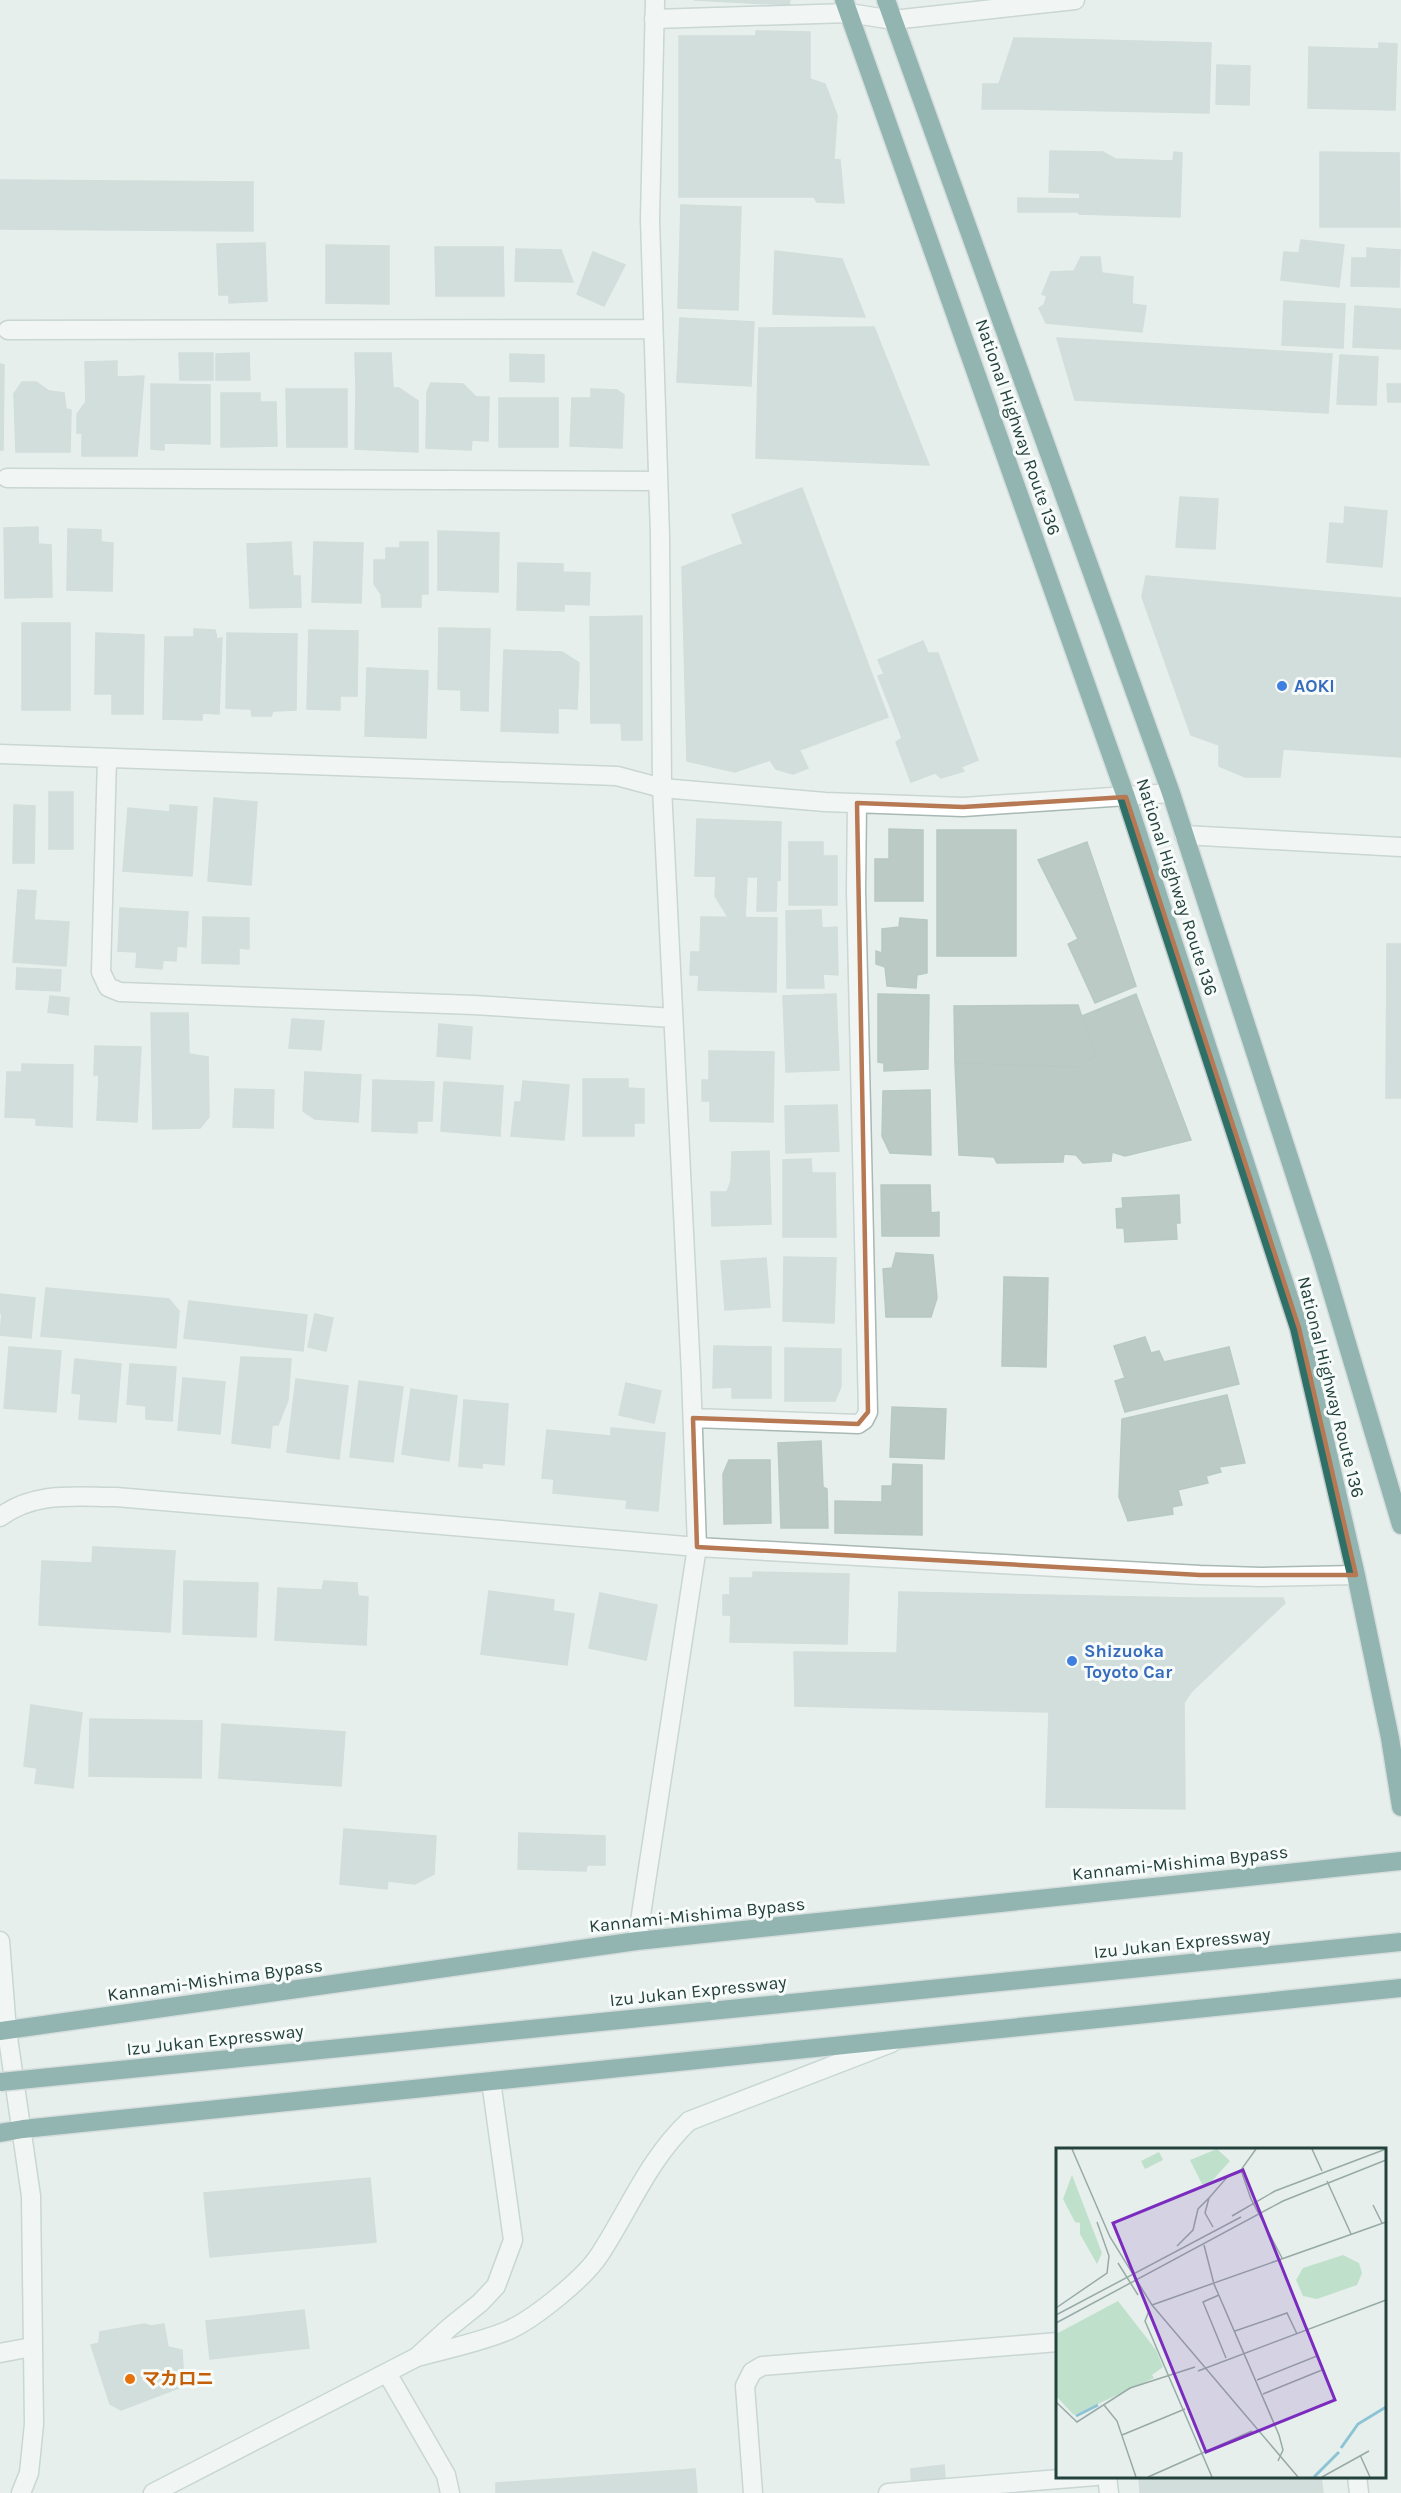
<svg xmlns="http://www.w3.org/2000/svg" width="1401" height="2493" font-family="Karla,'Noto Sans JP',sans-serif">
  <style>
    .building { fill: #bbcac5; stroke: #b8c9c4; stroke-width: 1.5 }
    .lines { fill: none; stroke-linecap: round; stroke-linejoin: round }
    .lane-casing { stroke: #a8b8b4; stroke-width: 21 }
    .street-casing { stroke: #a8b8b4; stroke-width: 21 }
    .secondary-casing { stroke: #a4bbb5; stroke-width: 21 }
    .highway-casing { stroke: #c2cac9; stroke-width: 21 }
    .lane { stroke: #fff; stroke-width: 18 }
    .street { stroke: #fff; stroke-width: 18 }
    .secondary { stroke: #fff; stroke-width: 18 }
    .highway { stroke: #2e7068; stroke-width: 18 }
    .highway-bridge-casing { stroke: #c2cac9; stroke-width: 21; stroke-linecap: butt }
    .highway-bridge { stroke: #2e7068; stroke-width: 18 }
    .marked { fill: none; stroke: #b77953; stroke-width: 4.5; stroke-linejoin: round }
    .shop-dot { fill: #3f7fe0; stroke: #f7fbf9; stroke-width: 2 }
    .food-dot { fill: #e8710a; stroke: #f7fbf9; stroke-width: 2 }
    .labels { text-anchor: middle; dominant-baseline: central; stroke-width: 6; stroke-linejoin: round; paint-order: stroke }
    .street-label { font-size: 18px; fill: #24423d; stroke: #f7fbf9 }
    .shop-label { font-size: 18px; font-weight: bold; fill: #366cbe; stroke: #f7fbf9; text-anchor: start }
    .food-label { font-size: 18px; font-weight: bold; fill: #c56008; stroke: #f7fbf9; text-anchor: start }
    .inset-river { fill: none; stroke: #8dc4d5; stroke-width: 3 }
    .inset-road { fill: none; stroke: #98aaa6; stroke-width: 1.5 }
    .view { fill: #7b2cbf; fill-opacity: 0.15; stroke: #7b2cbf; stroke-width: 3 }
    .inset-edge { fill: none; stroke: #24423d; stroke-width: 3 }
  </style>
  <rect width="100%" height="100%" fill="#e6efec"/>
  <path class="building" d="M 694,0 L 790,0 L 789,5 Z
    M 756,31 L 810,32 L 810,154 L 840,160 L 844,203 L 817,202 L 814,197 L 679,197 L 679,36 L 756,36 Z
    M 1014,38 L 1022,38 L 1020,109 L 982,109 L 983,84 L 999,84 Z
    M 1022,38 L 1211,43 L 1209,113 L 1020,109 Z
    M 1379,43 L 1397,44 L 1395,110 L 1308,108 L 1309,47 L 1379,49 Z
    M 1217,65 L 1250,66 L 1249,105 L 1216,104 Z
    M 810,79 L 825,84 L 837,115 L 834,158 L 810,154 Z
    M 1050,151 L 1103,152 L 1115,159 L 1173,161 L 1174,152 L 1182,153 L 1180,217 L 1079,214 L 1080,193 L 1049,192 Z
    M 1320,152 L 1399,153 L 1400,227 L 1320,227 Z
    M 0,180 L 253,182 L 253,231 L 0,229 Z
    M 1018,198 L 1079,199 L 1079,212 L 1018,212 Z
    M 681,205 L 741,207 L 738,310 L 678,308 Z
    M 1301,240 L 1344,245 L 1339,287 L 1281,280 L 1284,252 L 1299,253 Z
    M 265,243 L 267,301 L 229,303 L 229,295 L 219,295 L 217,244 Z
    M 326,245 L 389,246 L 389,304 L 326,303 Z
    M 435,247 L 503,247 L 504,296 L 436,296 Z
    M 1367,248 L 1400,250 L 1399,287 L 1351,286 L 1352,258 L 1367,258 Z
    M 516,249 L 561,250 L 573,282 L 515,281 Z
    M 775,251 L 842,259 L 865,317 L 773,314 Z
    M 593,252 L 625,265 L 604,306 L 577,294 Z
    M 1081,257 L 1100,257 L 1102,273 L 1133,277 L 1132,304 L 1146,306 L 1142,332 L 1046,323 L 1039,308 L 1044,305 L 1047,296 L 1042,294 L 1051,272 L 1074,271 Z
    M 1284,301 L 1345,304 L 1343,348 L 1282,345 Z
    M 1355,306 L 1401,309 L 1401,349 L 1353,347 Z
    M 680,318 L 754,322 L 751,386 L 677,382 Z
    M 874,327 L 929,465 L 756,458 L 759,328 Z
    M 1057,338 L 1332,354 L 1328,413 L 1075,400 Z
    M 179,353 L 213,353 L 213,380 L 180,380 Z
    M 249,353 L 250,380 L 216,380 L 216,354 Z
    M 355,353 L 391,353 L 393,388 L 356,388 Z
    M 510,354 L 544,355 L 544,382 L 510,381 Z
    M 1340,355 L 1378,357 L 1376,405 L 1337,404 Z
    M 117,361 L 117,377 L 144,376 L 137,456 L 82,456 L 82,433 L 77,433 L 77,414 L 86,402 L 85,362 Z
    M 0,364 L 4,365 L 3,450 L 0,450 Z
    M 22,382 L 36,382 L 49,391 L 64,393 L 66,409 L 71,410 L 70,452 L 16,452 L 14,394 Z
    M 431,383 L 463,384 L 476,397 L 489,397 L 488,441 L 472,440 L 471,450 L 426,448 L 427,392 Z
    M 151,384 L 210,385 L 210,444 L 164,443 L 164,450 L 151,449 Z
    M 1387,384 L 1401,384 L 1401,402 L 1388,402 Z
    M 356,388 L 399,388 L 418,401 L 418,452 L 355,449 Z
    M 286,389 L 347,389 L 347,447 L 287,447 Z
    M 591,389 L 617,390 L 624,395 L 622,448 L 570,446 L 572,398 L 591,398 Z
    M 221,393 L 260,393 L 260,402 L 276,402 L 277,446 L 221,447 Z
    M 499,398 L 558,398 L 558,447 L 499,447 Z
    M 802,488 L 888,717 L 808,747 L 734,547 L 743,544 L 732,515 Z
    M 1180,497 L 1218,499 L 1215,549 L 1176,547 Z
    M 1345,507 L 1387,511 L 1382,567 L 1327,562 L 1330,523 L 1344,524 Z
    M 38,527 L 38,544 L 51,545 L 52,597 L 5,598 L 4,528 Z
    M 68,529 L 101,530 L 101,542 L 113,543 L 112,591 L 67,590 Z
    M 438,531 L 499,533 L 498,592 L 438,590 Z
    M 291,542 L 293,576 L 300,576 L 301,607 L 250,608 L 247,544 Z
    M 314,542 L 363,543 L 361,603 L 312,602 Z
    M 400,542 L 428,542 L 428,594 L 421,594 L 421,607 L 382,607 L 381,594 L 374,584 L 374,560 L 386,560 L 386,548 L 400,548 Z
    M 734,547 L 808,747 L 735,772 L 687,761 L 682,567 Z
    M 518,563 L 563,564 L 563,572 L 590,573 L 589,605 L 564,604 L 564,611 L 517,610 Z
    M 1146,576 L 1401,598 L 1401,757 L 1283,749 L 1280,777 L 1245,777 L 1219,766 L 1219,745 L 1191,735 L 1142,597 Z
    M 642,616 L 642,740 L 622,740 L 621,723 L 591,723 L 590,617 Z
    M 22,623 L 70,623 L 70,710 L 22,710 Z
    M 439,628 L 490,629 L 488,711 L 461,710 L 461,690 L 438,689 Z
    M 194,629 L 215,630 L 217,639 L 222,638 L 219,714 L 202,713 L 202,720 L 163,719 L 165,637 L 194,637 Z
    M 309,630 L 358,631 L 357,696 L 340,696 L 340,710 L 307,709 Z
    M 96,633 L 144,635 L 143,714 L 112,714 L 112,694 L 95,694 Z
    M 227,633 L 297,634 L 296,710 L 273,711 L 271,716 L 252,716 L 251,709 L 226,708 Z
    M 923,641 L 928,653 L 938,653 L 978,760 L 961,767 L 964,771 L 941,778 L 935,773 L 911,782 L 896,742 L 902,738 L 878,676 L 884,674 L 878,660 Z
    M 504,650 L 562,652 L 579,663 L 577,709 L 558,708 L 558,733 L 501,731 Z
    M 367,668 L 428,671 L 426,738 L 365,736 Z
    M 799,749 L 808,768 L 793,774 L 776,769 L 770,760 Z
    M 49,792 L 73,792 L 73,849 L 49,849 Z
    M 214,798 L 257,802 L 251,885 L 208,881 Z
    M 14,805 L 35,806 L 34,863 L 13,863 Z
    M 170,805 L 197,807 L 192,876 L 123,871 L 128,808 L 170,812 Z
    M 697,819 L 781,822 L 780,880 L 777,879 L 776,911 L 757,911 L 758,877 L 695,876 Z
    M 889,829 L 923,830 L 923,901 L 875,901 L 875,859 L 889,859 Z
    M 937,830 L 1016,830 L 1016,956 L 937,956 Z
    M 789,842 L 823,842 L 823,856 L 837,856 L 837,905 L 789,905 Z
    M 1087,842 L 1136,986 L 1095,1003 L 1068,944 L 1078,939 L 1038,860 Z
    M 716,876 L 747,877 L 745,918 L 728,917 L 715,896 Z
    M 18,890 L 36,891 L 34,920 L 69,922 L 66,966 L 13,962 Z
    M 120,908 L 188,912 L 186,947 L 177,946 L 176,961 L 163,960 L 162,969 L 136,967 L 137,952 L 118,951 Z
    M 821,910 L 822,928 L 837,927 L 838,975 L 823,974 L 824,988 L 787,988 L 786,911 Z
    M 203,917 L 249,918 L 249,949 L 239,948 L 239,964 L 202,963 Z
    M 701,917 L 777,918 L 776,992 L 698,990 L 699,975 L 690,975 L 691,952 L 700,952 Z
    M 900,918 L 927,920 L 927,973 L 917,975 L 916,988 L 887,986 L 885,967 L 876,964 L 876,951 L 882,953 L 882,929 L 899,927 Z
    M 1387,944 L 1401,944 L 1401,1098 L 1386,1098 Z
    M 17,968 L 61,970 L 60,991 L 16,989 Z
    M 836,994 L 839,1070 L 786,1072 L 783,996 Z
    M 878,994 L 929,995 L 928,1069 L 884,1071 L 884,1063 L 878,1062 Z
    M 1136,994 L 1191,1140 L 1125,1156 L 1112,1152 L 1111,1161 L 1083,1163 L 1076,1155 L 1064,1154 L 1063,1162 L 997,1163 L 994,1157 L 959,1155 L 955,1063 L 1080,1067 L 1095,1056 L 1082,1016 Z
    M 50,996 L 69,998 L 68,1015 L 48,1012 Z
    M 1078,1005 L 1095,1056 L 1080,1067 L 955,1063 L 954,1006 Z
    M 151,1013 L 188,1013 L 189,1054 L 208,1057 L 209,1117 L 200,1128 L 153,1129 Z
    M 292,1019 L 324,1021 L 321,1050 L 289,1048 Z
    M 439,1024 L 472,1027 L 470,1059 L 437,1056 Z
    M 95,1046 L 141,1047 L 137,1122 L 97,1120 L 99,1075 L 94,1075 Z
    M 709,1051 L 774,1052 L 773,1122 L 710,1121 L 710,1101 L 702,1101 L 702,1080 L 709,1080 Z
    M 22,1064 L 73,1065 L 72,1127 L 36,1125 L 36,1118 L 5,1117 L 7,1072 L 22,1072 Z
    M 305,1072 L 361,1075 L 358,1122 L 315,1119 L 303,1111 Z
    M 583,1079 L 628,1079 L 628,1088 L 644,1089 L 644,1123 L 634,1123 L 634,1136 L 583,1136 Z
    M 373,1080 L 434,1082 L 432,1121 L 417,1121 L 417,1133 L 372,1131 Z
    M 523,1081 L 569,1085 L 564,1140 L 511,1136 L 515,1102 L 521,1102 Z
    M 444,1082 L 503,1086 L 500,1136 L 441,1131 Z
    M 235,1089 L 274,1090 L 273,1128 L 233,1127 Z
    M 930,1090 L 931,1155 L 890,1153 L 882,1136 L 883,1091 Z
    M 837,1105 L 839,1151 L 786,1153 L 785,1106 Z
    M 769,1151 L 770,1180 L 731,1181 L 732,1152 Z
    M 811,1159 L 812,1173 L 835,1173 L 836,1237 L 783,1237 L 783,1160 Z
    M 770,1180 L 771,1224 L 712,1226 L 711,1192 L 727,1192 L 731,1181 Z
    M 881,1185 L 930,1185 L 931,1213 L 939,1212 L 939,1236 L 882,1236 Z
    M 1179,1195 L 1180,1223 L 1176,1223 L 1177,1239 L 1125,1242 L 1124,1228 L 1117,1228 L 1116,1209 L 1123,1208 L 1122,1198 Z
    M 896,1253 L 933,1255 L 937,1298 L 931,1317 L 886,1317 L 883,1269 L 892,1268 Z
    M 784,1257 L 836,1258 L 834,1323 L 783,1321 Z
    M 766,1258 L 770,1307 L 725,1310 L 721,1261 Z
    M 1004,1277 L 1048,1278 L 1046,1367 L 1002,1366 Z
    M 46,1288 L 169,1299 L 179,1311 L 176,1348 L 41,1336 Z
    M 0,1294 L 35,1298 L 31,1338 L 0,1335 L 2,1313 L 0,1313 Z
    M 189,1301 L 307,1315 L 303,1351 L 184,1338 Z
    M 315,1314 L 333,1318 L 326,1351 L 308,1347 Z
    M 1145,1337 L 1151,1353 L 1159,1351 L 1164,1362 L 1229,1347 L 1239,1384 L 1125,1412 L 1115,1381 L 1125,1378 L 1114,1346 Z
    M 714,1346 L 771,1347 L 771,1398 L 732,1398 L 732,1387 L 713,1388 Z
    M 9,1347 L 61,1351 L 56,1412 L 4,1408 Z
    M 785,1348 L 841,1349 L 841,1386 L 835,1401 L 785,1401 Z
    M 241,1357 L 291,1359 L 288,1400 L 278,1425 L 272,1425 L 270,1448 L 232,1443 Z
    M 75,1359 L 121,1364 L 116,1422 L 79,1419 L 81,1394 L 72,1393 Z
    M 130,1364 L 176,1367 L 172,1421 L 146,1419 L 146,1406 L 127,1404 Z
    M 183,1378 L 225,1382 L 220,1434 L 178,1430 Z
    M 296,1379 L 348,1386 L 339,1459 L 287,1452 Z
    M 359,1381 L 403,1387 L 393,1462 L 350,1457 Z
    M 626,1383 L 661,1391 L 654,1423 L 619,1415 Z
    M 411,1389 L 457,1396 L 449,1461 L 402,1454 Z
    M 1227,1395 L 1245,1463 L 1219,1467 L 1221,1472 L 1206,1476 L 1208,1483 L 1178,1490 L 1182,1505 L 1172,1507 L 1173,1514 L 1128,1521 L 1119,1497 L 1122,1419 Z
    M 464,1400 L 508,1404 L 504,1465 L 482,1463 L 482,1468 L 459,1466 Z
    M 892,1407 L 946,1409 L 944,1459 L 890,1457 Z
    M 611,1428 L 665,1433 L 658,1511 L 626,1508 L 627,1500 L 553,1493 L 554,1479 L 542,1478 L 547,1430 L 611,1436 Z
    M 821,1441 L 823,1487 L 827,1489 L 828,1528 L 781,1528 L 778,1443 Z
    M 729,1460 L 770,1460 L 771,1523 L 724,1524 L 723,1474 Z
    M 893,1464 L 922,1465 L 922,1535 L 835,1533 L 835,1501 L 882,1502 L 882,1486 L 892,1486 Z
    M 93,1547 L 175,1551 L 170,1632 L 39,1625 L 42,1561 L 92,1563 Z
    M 753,1572 L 849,1574 L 847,1644 L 730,1642 L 731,1615 L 723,1615 L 723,1595 L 730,1595 L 730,1578 L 753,1578 Z
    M 184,1581 L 258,1583 L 256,1637 L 183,1634 Z
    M 324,1581 L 357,1583 L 358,1596 L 368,1597 L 366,1645 L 275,1640 L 278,1588 L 322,1590 Z
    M 489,1591 L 554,1600 L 553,1611 L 574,1614 L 567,1665 L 481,1654 Z
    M 899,1592 L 1190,1598 L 1191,1692 L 1176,1715 L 795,1706 L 794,1652 L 897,1653 Z
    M 600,1593 L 657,1605 L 646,1660 L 589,1648 Z
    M 1190,1598 L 1283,1598 L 1285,1603 L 1191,1692 Z
    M 1184,1701 L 1185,1809 L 1046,1807 L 1049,1712 L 1176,1715 Z
    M 31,1705 L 82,1713 L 73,1788 L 35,1783 L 37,1768 L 24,1766 Z
    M 90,1719 L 202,1721 L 201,1778 L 89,1776 Z
    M 222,1724 L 345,1732 L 341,1786 L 219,1778 Z
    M 344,1829 L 436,1836 L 434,1874 L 415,1884 L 388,1881 L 387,1889 L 340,1884 Z
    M 519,1833 L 605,1836 L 605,1865 L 587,1865 L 586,1871 L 518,1869 Z
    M 370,2178 L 376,2242 L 210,2257 L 204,2193 Z
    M 304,2310 L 309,2348 L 210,2359 L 206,2321 Z
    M 144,2324 L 151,2326 L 164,2324 L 168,2347 L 182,2350 L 184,2386 L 121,2410 L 110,2404 L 91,2345 L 99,2343 L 100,2332 Z
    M 944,2465 L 946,2493 L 912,2493 L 911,2469 Z
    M 695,2469 L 697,2493 L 496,2493 L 496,2483 Z
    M 1139,2476 L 1321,2476 L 1323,2493 L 1140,2493 Z"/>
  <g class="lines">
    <defs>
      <path id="lane" d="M 654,19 L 849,13 L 893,20
        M 0,2353 L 32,2347
        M 387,2373 L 446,2475 L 450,2493
        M 1107,2476 L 1109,2493
        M 1357,2476 L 1359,2493
        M 753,2493 L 745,2386 L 752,2372 L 762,2366 L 1058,2342
        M 888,2493 L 1096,2476"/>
      <path id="street" d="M 893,20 L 1075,0
        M 8,330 L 653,329
        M 7,478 L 657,481
        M 0,754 L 617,776 L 662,788 L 825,802 L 963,807 L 1171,793
        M 107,758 L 101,972 L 108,987 L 120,992 L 474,1005 L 673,1018
        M 1184,835 L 1401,847
        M 693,1418 L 858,1424 L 864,1420 L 868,1412 L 856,890 L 857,803
        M 0,1517 C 35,1491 75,1497 116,1497 L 697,1547 L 1200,1575 L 1261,1577 L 1356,1575
        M 637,1941 L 697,1547 L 691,1374 L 662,788 L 660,536 L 650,219 L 655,0"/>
      <path id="secondary" d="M 0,1941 L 7,2031 L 31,2196 L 34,2424 L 29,2473 L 21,2493
        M 491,2081 L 513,2240 L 496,2286 L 480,2303 L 450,2327 L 417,2357 C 446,2349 482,2342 509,2330 C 535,2318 585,2278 600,2254 C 630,2208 648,2160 689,2121 L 891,2043
        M 153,2493 L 417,2357"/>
      <path id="highway" d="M 844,0 L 1126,797 L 1299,1328 L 1356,1575 L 1390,1738 L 1401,1807
        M 886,0 L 1171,793 L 1322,1259 L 1401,1525
        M 0,2031 L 637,1941 L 1401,1861
        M 0,2133 L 23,2129 L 1401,1988"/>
    </defs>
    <use href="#lane" class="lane-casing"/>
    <use href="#street" class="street-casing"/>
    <use href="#secondary" class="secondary-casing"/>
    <use href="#highway" class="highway-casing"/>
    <use href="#lane" class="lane"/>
    <use href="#street" class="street"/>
    <use href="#secondary" class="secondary"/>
    <use href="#highway" class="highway"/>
    <defs>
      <path id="highway-bridge" d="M 0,2082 L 1401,1942"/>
    </defs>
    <use href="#highway-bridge" class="highway-bridge-casing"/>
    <use href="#highway-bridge" class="highway-bridge"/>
  </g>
  <path d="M0 0H1401V2493H0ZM 1126,797 L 1299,1328 L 1356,1575 L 1200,1575 L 697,1547 L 693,1418 L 858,1424 L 868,1412 L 857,803 L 963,807 Z" fill="#e6efec" fill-opacity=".55" fill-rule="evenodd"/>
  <path class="marked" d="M 1126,797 L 1299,1328 L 1356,1575 L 1200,1575 L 697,1547 L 693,1418 L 858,1424 L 868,1412 L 857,803 L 963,807 Z"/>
  <g class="shop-dot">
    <circle cx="1282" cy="686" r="6"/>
    <circle cx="1072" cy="1661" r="6"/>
  </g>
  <circle class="food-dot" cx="130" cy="2379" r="6"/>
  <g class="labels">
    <g class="street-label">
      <text transform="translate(1018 427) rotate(71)">National Highway Route 136</text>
      <text transform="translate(1177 887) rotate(72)">National Highway Route 136</text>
      <text transform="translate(1331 1387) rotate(76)">National Highway Route 136</text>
      <text transform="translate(1180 1863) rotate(-6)">Kannami-Mishima Bypass</text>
      <text transform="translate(697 1915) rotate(-6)">Kannami-Mishima Bypass</text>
      <text transform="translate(1182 1943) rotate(-6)">Izu Jukan Expressway</text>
      <text transform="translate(215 1980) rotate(-8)">Kannami-Mishima Bypass</text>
      <text transform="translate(698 1991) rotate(-6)">Izu Jukan Expressway</text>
      <text transform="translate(215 2040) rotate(-6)">Izu Jukan Expressway</text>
    </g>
    <g class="shop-label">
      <text x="1294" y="686">AOKI</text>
      <text x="1084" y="1651">Shizuoka<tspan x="1084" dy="21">Toyoto Car</tspan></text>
    </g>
    <g class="food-label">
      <text x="142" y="2379">マカロニ</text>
    </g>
  </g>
  <g transform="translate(1056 2148)">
    <rect width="330" height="330" fill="#e6efec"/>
    <path d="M 161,1 L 174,13 L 153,36 L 146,36 L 134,12 ZM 103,4 L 107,12 L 89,21 L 85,13 ZM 16,27 L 46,105 L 41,116 L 24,86 L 24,75 L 19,74 L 7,51 ZM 287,107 L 303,115 L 306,125 L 301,137 L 261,151 L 247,148 L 240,132 L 247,120 ZM 62,153 L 100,202 L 107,219 L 96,227 L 98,230 L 18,267 L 0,248 L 0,186 Z" fill="#bfe0cb"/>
    <path class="inset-river" d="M 20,268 L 42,257M 285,300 L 302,276 L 330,259M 258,329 L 283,304"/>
    <path class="inset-road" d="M 16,1 L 54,89 L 96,157 L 242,329M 256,1 L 266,23M 185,22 L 195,51 L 226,110M 271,33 L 295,86M 153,50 L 173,27 L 185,22 L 200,1M 317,57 L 326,75M 176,68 L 219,43 L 330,1M 148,97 L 158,136 L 223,287 L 227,302 L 222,313M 121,98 L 137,82 L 142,61 L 153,50 L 149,65 L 157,79M 62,115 L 82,147M 163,147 L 147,154 L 170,210M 96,157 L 330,74M 0,160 L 51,125 L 53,108 L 41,74M 93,163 L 89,173 L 156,329M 0,167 L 185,69M 0,175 L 227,53 L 330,12M 179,183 L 231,165 L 241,186M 142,223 L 330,152M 201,232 L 261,208M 207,246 L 266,222M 0,254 L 21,274 L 74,240 L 139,219M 48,257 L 61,273 L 80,329M 66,287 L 129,261M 304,307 L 314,329M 92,329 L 196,283M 266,329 L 313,303"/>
    <path class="view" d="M 187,22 L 279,252 L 150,304 L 57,75 Z"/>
    <rect width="330" height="330" class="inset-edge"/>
  </g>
</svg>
